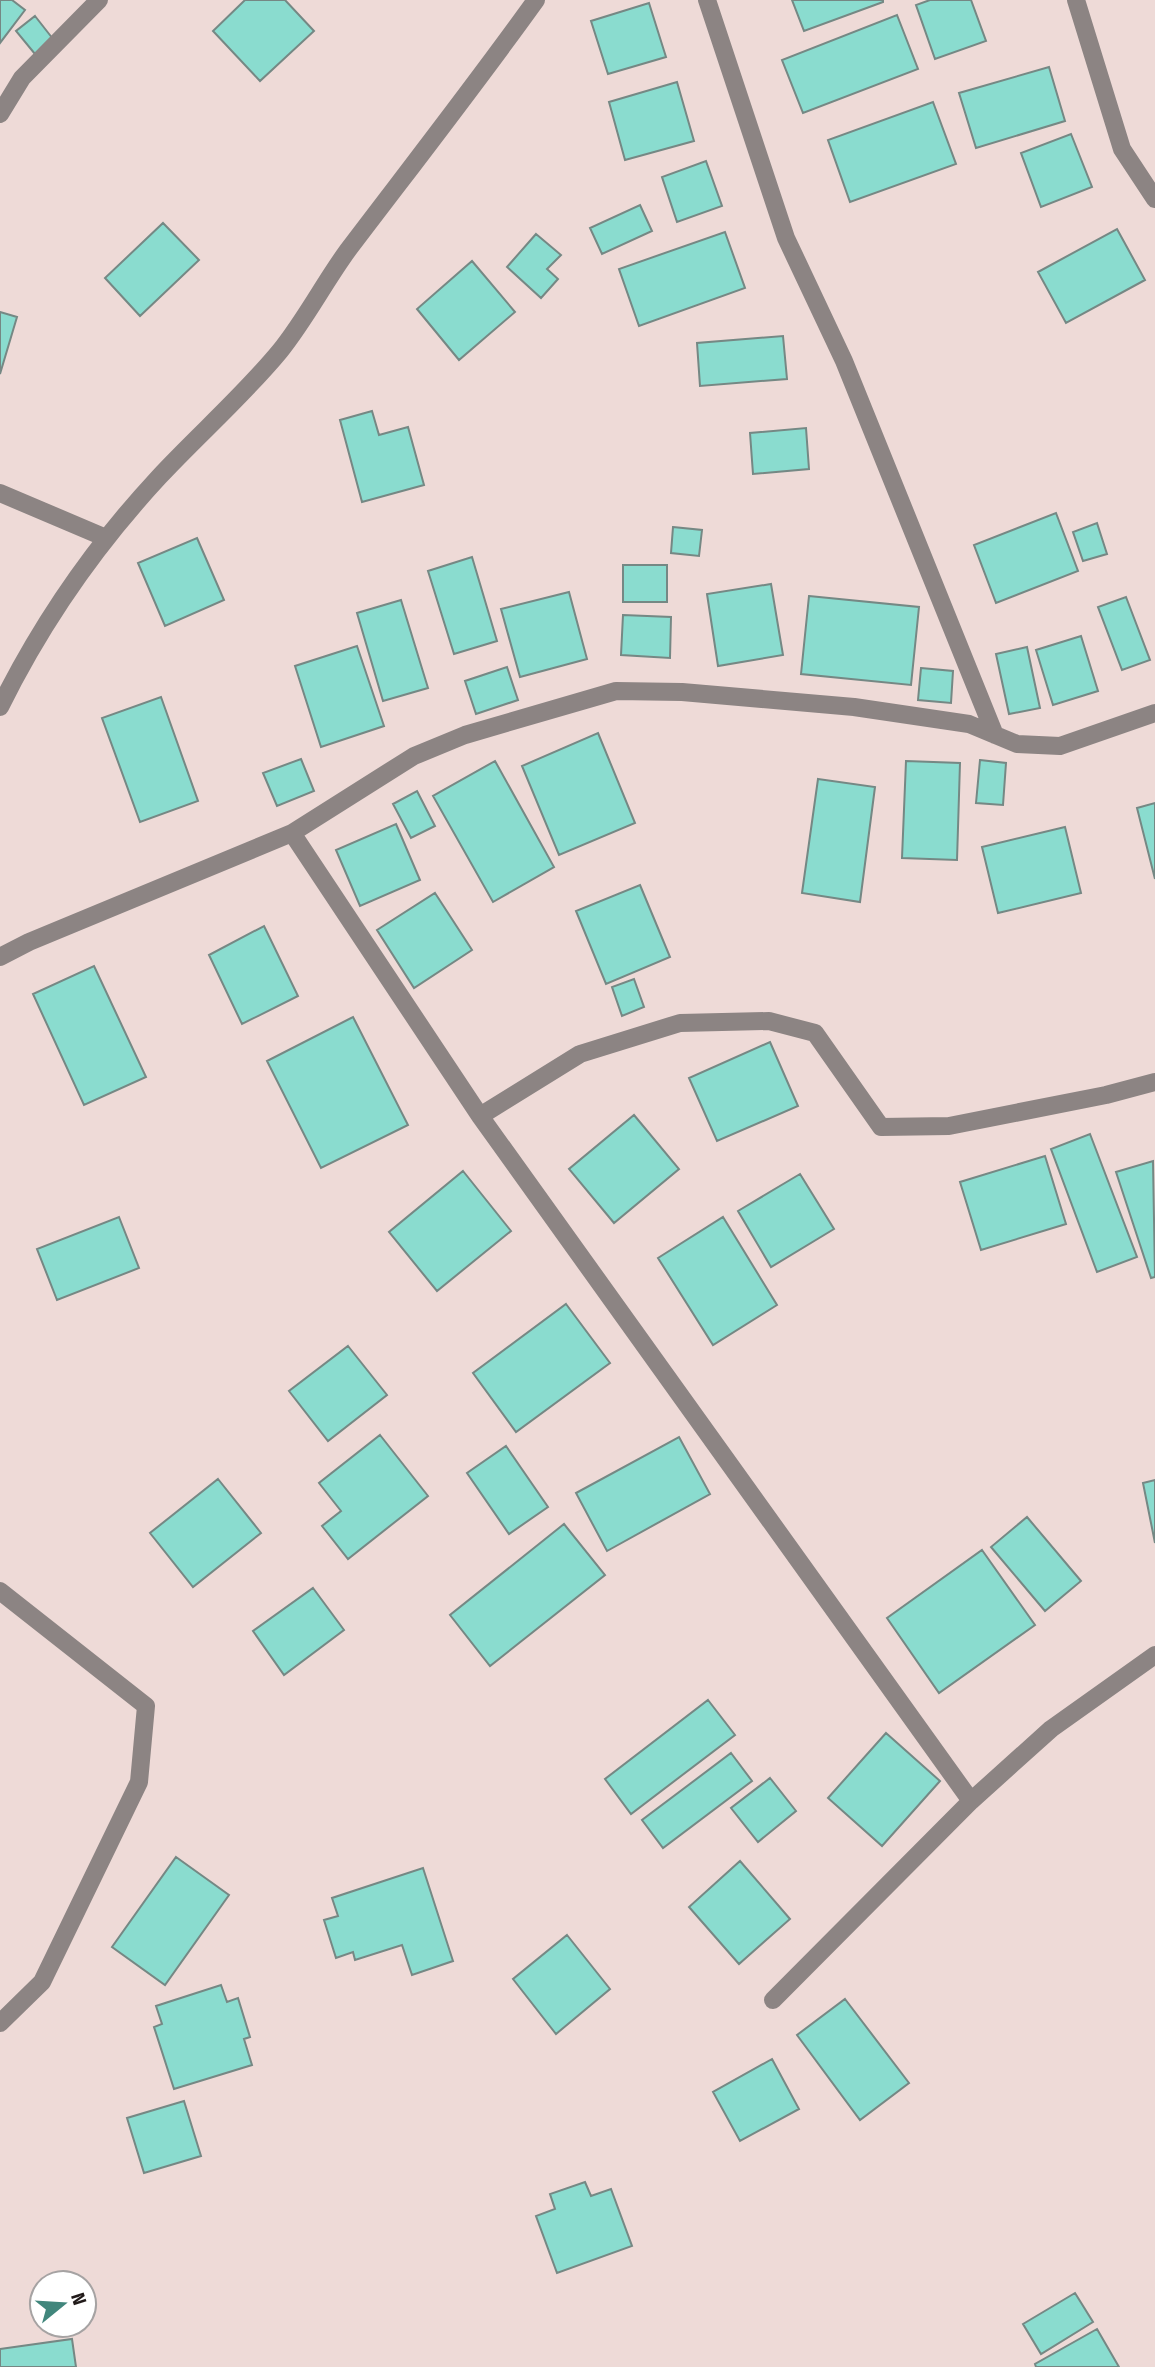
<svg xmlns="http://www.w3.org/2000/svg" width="1155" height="2367" font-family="'Fira Sans Condensed',sans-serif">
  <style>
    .building { fill: #8adccf; stroke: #758884; stroke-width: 2 }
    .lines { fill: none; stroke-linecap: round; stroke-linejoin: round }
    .minor { stroke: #8c8483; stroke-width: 18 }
  </style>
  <rect width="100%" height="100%" fill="#eedad7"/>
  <path class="building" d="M 0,0 L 12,0 L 25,10 L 0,43 Z
    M 245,0 L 285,0 L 314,31 L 260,81 L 213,31 Z
    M 792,0 L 883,0 L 883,2 L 804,31 Z
    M 930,0 L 971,0 L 986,41 L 935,59 L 916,5 Z
    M 649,3 L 666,57 L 608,74 L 591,21 Z
    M 897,15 L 918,69 L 803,113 L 782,60 Z
    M 35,16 L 53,39 L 35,54 L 16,31 Z
    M 1049,67 L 1065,121 L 976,148 L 959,93 Z
    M 677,82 L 694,141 L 625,160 L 609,102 Z
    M 933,102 L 956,164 L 850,202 L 828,140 Z
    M 1071,134 L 1092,187 L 1041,207 L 1021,153 Z
    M 706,161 L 722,206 L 677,222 L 662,177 Z
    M 640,205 L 652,231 L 602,254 L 590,228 Z
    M 163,223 L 199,260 L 140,316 L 105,278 Z
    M 1117,229 L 1145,280 L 1066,323 L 1038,272 Z
    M 725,232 L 745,288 L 639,326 L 619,269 Z
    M 536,234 L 561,255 L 547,269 L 558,279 L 541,298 L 507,267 Z
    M 472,261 L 515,312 L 459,360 L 417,309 Z
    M 0,312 L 17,317 L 0,374 Z
    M 783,336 L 787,379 L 700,386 L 697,343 Z
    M 372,411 L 379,435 L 408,427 L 424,485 L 362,502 L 340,420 Z
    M 806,428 L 809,469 L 753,474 L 750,433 Z
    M 1056,513 L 1078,571 L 996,603 L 974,545 Z
    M 1097,523 L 1107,554 L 1083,561 L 1073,532 Z
    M 673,527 L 702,530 L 699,556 L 671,553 Z
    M 197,538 L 224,600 L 165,626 L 138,563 Z
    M 472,557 L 497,641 L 454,654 L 428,571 Z
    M 623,565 L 667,565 L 667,602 L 623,602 Z
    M 771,584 L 783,655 L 718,666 L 707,594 Z
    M 569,592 L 587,659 L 520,677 L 501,609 Z
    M 809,596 L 919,607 L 911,685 L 801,674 Z
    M 1126,597 L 1150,660 L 1122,670 L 1098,607 Z
    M 401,600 L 428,688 L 383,701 L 357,613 Z
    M 623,615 L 671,617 L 670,658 L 621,655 Z
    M 1081,636 L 1098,691 L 1053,705 L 1036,650 Z
    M 357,646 L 384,726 L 321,747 L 295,666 Z
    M 1027,647 L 1040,708 L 1009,714 L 996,654 Z
    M 507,667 L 518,700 L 476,714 L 465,681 Z
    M 921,668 L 953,671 L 951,703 L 918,700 Z
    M 161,697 L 198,801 L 140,822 L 102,718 Z
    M 598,733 L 635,823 L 559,855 L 522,766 Z
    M 301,759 L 314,791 L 277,806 L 263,773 Z
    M 980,760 L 1006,763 L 1003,805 L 976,803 Z
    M 495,761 L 554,867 L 493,902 L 433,796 Z
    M 906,761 L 960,763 L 957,860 L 902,858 Z
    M 818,779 L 875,787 L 860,902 L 802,893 Z
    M 417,791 L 435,826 L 411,838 L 393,804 Z
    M 1155,803 L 1155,879 L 1137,808 Z
    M 396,824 L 420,880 L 360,906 L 336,850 Z
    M 1065,827 L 1081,893 L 998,913 L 982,847 Z
    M 640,885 L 670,957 L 606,984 L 576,911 Z
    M 435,893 L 472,950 L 414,988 L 377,930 Z
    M 264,926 L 298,996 L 242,1024 L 209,955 Z
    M 94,966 L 146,1077 L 84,1105 L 33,994 Z
    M 634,979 L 644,1007 L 622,1016 L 612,987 Z
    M 353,1017 L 408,1125 L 321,1168 L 267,1061 Z
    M 770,1042 L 798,1106 L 717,1141 L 689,1078 Z
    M 634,1115 L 679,1169 L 614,1223 L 569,1169 Z
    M 1090,1134 L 1137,1257 L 1097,1272 L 1051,1149 Z
    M 1045,1156 L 1066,1224 L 981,1250 L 960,1182 Z
    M 1153,1161 L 1155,1277 L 1151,1278 L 1116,1172 Z
    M 463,1171 L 511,1231 L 437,1291 L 389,1232 Z
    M 800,1174 L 834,1229 L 771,1267 L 738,1211 Z
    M 119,1217 L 139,1268 L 57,1300 L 37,1249 Z
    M 723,1217 L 777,1305 L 713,1345 L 658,1258 Z
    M 566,1304 L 610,1363 L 516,1432 L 473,1373 Z
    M 348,1346 L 387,1395 L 328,1441 L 289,1391 Z
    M 380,1435 L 428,1496 L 348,1559 L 322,1526 L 341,1511 L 319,1483 Z
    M 679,1437 L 710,1494 L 607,1551 L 576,1493 Z
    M 506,1446 L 548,1507 L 509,1534 L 467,1473 Z
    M 218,1479 L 261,1533 L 193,1587 L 150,1533 Z
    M 1155,1480 L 1155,1543 L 1143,1483 Z
    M 1027,1517 L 1081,1581 L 1045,1611 L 991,1547 Z
    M 564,1524 L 605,1575 L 490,1666 L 450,1615 Z
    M 982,1550 L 1035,1625 L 939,1693 L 887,1618 Z
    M 313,1588 L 344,1630 L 284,1675 L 253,1631 Z
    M 708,1700 L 735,1735 L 631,1814 L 605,1779 Z
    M 886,1733 L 940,1781 L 882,1846 L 828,1798 Z
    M 731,1753 L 752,1781 L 663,1848 L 642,1820 Z
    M 770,1778 L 796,1811 L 758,1842 L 731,1808 Z
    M 176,1857 L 229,1895 L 165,1985 L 112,1947 Z
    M 740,1861 L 790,1919 L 739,1964 L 689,1907 Z
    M 423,1868 L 453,1961 L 412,1975 L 402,1945 L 355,1960 L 353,1952 L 336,1958 L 324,1920 L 338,1916 L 332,1898 Z
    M 567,1935 L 610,1989 L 556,2034 L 513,1979 Z
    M 221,1985 L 227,2002 L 238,1998 L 250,2037 L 244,2039 L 252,2065 L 174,2089 L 154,2027 L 162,2024 L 156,2006 Z
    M 845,1999 L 909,2083 L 860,2120 L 797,2035 Z
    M 772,2059 L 799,2109 L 740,2141 L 713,2092 Z
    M 184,2101 L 201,2156 L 144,2173 L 127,2118 Z
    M 585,2182 L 591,2196 L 611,2189 L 632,2246 L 557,2273 L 536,2216 L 555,2209 L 550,2194 Z
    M 1075,2293 L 1093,2322 L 1041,2354 L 1023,2324 Z
    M 1097,2329 L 1119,2367 L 1036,2367 L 1035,2364 Z
    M 72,2339 L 76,2367 L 0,2367 L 0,2349 Z"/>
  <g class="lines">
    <path class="minor" d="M 707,0 L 786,238 L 844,361 L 995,735
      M 1076,0 L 1122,149 L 1155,199
      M 0,114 L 22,78 L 99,0
      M 0,493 L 106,538
      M 0,707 C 42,622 94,547 159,477 C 198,435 243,396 280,351 C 305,320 324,283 348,250 C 411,167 475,85 536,0
      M 292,833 L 480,1116 L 971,1801
      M 0,957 L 29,942 L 292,833 L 414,756 L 465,735 L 616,691 L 682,692 L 854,707 L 969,724 L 1017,744 L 1060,746 L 1155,713
      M 480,1116 L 580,1054 L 680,1023 L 769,1021 L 815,1033 L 881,1127 L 949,1126 L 1106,1095 L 1155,1082
      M 0,1591 L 146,1706 L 139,1782 L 42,1982 L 0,2023
      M 773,2000 L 971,1801 L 1051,1729 L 1155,1655"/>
  </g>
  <g transform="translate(63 2304) rotate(72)"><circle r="33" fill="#ffffff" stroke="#a6a3a3" stroke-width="2"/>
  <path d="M0-5L12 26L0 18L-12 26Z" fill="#41867c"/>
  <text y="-10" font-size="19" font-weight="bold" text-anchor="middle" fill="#211a19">N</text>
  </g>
</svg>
